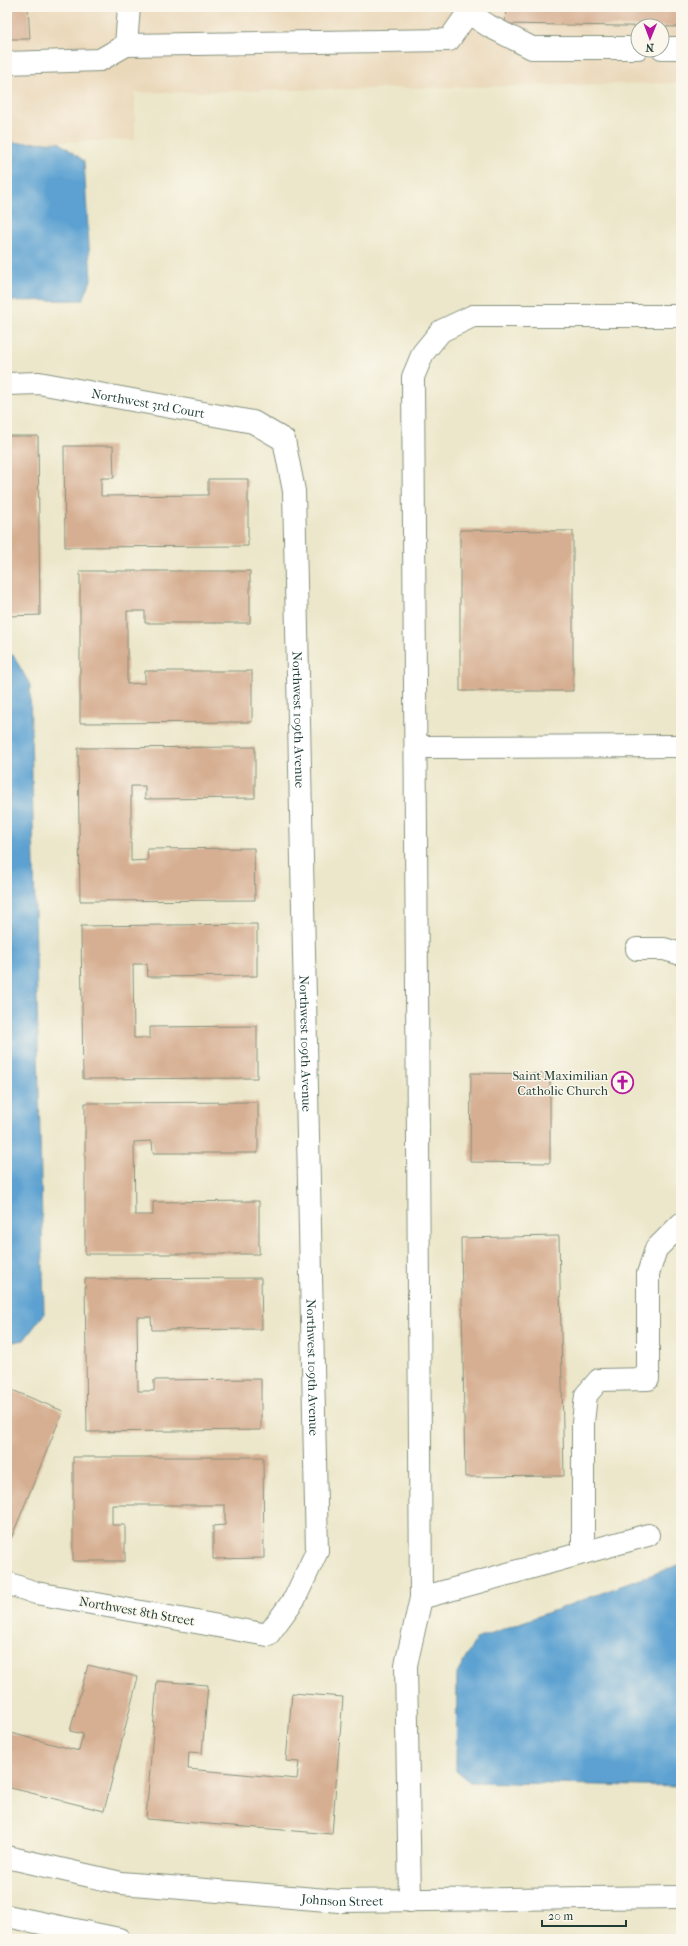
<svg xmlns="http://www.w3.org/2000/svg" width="688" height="1946" font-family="'IM FELL French Canon',serif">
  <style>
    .built { fill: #ead8ba; fill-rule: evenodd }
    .water { fill: #5ca1d1; stroke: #3e6f82 }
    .building { fill: #d6ae91 }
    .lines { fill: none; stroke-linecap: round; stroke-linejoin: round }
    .minor-casing { stroke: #86927f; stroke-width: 24 }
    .minor { stroke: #fff; stroke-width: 22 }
    .labels { text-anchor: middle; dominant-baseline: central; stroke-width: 3; stroke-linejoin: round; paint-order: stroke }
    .street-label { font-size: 13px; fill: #1f3d34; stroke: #fbf7ec }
    .poi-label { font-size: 13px; fill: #1f3d34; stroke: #fbf7ec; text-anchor: end }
  </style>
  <rect width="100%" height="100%" fill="#fbf7ec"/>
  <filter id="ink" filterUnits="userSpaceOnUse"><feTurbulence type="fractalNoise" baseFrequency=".025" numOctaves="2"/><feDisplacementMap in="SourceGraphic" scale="8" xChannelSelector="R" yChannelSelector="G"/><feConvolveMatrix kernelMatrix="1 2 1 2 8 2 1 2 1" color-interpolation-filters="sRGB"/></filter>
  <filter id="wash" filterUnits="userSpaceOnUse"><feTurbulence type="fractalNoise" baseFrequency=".012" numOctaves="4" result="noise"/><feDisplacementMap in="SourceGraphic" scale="16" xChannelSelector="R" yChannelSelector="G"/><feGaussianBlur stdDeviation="0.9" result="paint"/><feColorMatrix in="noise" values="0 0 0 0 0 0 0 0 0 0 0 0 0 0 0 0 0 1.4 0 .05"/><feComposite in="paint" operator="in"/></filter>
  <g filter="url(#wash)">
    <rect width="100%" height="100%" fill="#ece7ca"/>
    <path class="built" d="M 7,7 L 681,7 L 681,83 L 135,93 L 135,140 L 7,143 ZM 638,26 L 662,26 L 662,50 L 638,50 Z"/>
    <path class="water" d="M 59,142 L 84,161 L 91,280 L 83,300 L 7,301 L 7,143 Z
      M 7,655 L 13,655 L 30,685 L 44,1314 L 24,1340 L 7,1343 Z
      M 681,1564 L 681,1787 L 470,1782 L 456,1771 L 457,1674 L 476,1639 Z"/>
    <g id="blocks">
      <path class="building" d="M 7,7 L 28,7 L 30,39 L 7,39 Z
        M 506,7 L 681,7 L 681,27 L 505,24 Z
        M 7,436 L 38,436 L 40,615 L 7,616 Z
        M 64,446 L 113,446 L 114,478 L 101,478 L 101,496 L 208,495 L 208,479 L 248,479 L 248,546 L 65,547 Z
        M 460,530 L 573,531 L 573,691 L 460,691 Z
        M 80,571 L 250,571 L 250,623 L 145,623 L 145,611 L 127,611 L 127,684 L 145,683 L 145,671 L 252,671 L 252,722 L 80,723 Z
        M 255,747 L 255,798 L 145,799 L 145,786 L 131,786 L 131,861 L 148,860 L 147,849 L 254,848 L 255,900 L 80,901 L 78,748 Z
        M 257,924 L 257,976 L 148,977 L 147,964 L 133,964 L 134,1038 L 150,1038 L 150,1027 L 257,1026 L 257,1078 L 83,1079 L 81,926 Z
        M 471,1073 L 550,1074 L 550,1163 L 470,1162 Z
        M 258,1102 L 258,1153 L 153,1153 L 152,1141 L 134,1142 L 135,1215 L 153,1215 L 153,1202 L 259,1201 L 259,1254 L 85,1254 L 85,1103 Z
        M 559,1236 L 564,1476 L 465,1477 L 461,1238 Z
        M 261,1278 L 262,1329 L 152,1330 L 151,1317 L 137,1317 L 138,1391 L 154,1391 L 154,1380 L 261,1379 L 261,1430 L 87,1432 L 85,1279 Z
        M 7,1388 L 63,1411 L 10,1541 L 7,1540 Z
        M 73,1457 L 263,1457 L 264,1558 L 213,1559 L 213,1526 L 225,1525 L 225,1505 L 112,1505 L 112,1525 L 125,1525 L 125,1561 L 73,1561 Z
        M 88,1665 L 138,1677 L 104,1811 L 7,1787 L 7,1732 L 79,1751 L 83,1734 L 70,1731 Z
        M 157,1681 L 208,1685 L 202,1753 L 189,1752 L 188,1769 L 297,1779 L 299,1762 L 286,1761 L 292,1693 L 343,1697 L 332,1834 L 146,1819 Z"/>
    </g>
  </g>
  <g filter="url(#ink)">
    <use href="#blocks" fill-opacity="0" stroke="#86927f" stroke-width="1"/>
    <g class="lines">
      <defs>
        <g id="minor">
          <path d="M 129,7 L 126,45 L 449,40 L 472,7"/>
          <path d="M 469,13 L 489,26 L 532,48 L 638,48"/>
          <path d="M 662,48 L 681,48"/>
          <path d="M 7,63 L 100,60 L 126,45"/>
          <path id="s1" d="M 7,384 L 39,383 L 253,422 L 284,440 L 294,491 L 317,1551 L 295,1598 L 268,1635 L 36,1593 L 7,1583"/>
          <path d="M 416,747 L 681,746"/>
          <path d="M 637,949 L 664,949 L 681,954"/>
          <path d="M 583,1553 L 583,1423 L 586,1395 L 599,1380 L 648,1379 L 648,1274 L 656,1249 L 681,1224"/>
          <path d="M 421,1598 L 648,1535"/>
          <path id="s2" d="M 7,1857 L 121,1883 L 339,1901 L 681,1897"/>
          <path d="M 410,1901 L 406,1665 L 421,1598 L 413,377 L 423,353 L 441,331 L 473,316 L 681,316"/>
          <path d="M 7,1916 L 119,1939"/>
        </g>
      </defs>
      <use href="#minor" class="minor-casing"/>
      <use href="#minor" class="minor"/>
    </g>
  </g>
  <defs>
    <symbol id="church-ring" viewBox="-11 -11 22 22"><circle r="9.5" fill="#fbf7ec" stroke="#b5179e" stroke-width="1.5"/><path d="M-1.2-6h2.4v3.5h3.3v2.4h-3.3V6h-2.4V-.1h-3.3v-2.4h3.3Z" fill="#b5179e"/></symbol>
  </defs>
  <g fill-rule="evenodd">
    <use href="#church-ring" x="610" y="1070" width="25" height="25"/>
  </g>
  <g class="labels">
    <g class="street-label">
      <text stroke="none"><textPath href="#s1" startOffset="143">Northwest 3rd Court</textPath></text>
      <text stroke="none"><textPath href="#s1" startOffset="566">Northwest 109th Avenue</textPath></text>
      <text stroke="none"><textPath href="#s1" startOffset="890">Northwest 109th Avenue</textPath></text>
      <text stroke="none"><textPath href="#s1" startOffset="1214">Northwest 109th Avenue</textPath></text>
      <text transform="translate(137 1611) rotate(10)">Northwest 8th Street</text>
      <text stroke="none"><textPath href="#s2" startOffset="339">Johnson Street</textPath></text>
    </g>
    <g class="poi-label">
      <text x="608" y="1075">Saint Maximilian<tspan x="608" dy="15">Catholic Church</tspan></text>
    </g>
  </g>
  <rect width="688" height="1946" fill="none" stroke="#fbf7ec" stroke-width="24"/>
  <g transform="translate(650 38) rotate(181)"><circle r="19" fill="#fbf7ec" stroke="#a3ada2"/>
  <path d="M0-3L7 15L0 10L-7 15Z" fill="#b5179e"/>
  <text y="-6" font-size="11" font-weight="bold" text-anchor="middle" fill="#1f3d34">N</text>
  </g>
  <path d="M542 1920v6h84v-6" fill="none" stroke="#1f3d34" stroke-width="2"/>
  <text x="548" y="1920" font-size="12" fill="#1f3d34" stroke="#fbf7ec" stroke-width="3" paint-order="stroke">20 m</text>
</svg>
